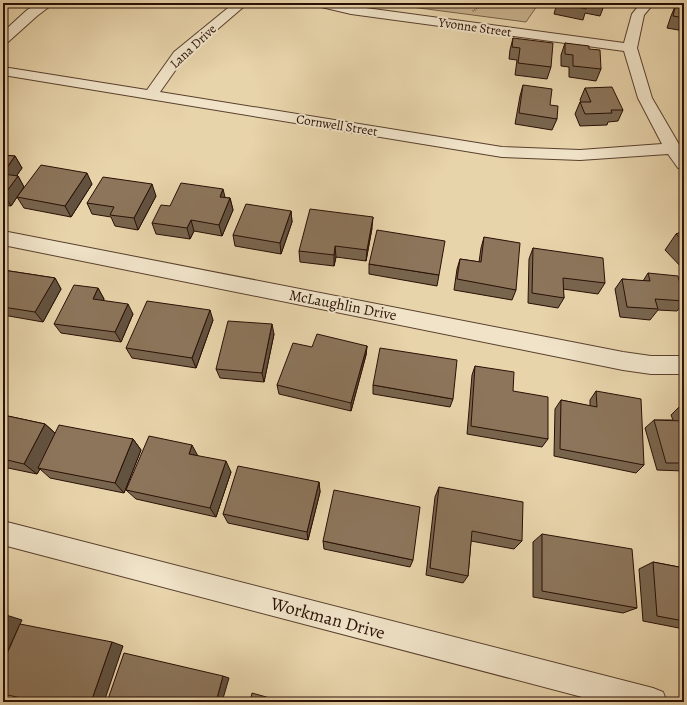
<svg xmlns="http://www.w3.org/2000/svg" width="687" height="705" font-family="Alegreya,serif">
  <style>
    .green { fill: #c8b38f; stroke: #78614a }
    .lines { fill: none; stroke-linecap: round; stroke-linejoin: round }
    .street-casing { stroke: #59402e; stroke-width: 2 }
    .path { stroke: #290f05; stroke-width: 2; stroke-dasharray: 0.5 1.5; stroke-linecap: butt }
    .street { fill: #f0e3c8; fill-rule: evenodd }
    .wall { fill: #78654e; stroke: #290f05 }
    .shaded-wall { fill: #625240; stroke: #290f05 }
    .building { fill: #8c755b; stroke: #290f05 }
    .labels { text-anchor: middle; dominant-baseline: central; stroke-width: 4; stroke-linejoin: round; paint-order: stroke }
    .far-street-label { font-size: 13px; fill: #290f05; stroke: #f0e3c8 }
    .street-label { font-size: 15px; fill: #290f05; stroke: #f0e3c8 }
    .near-street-label { font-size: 18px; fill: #290f05; stroke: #f0e3c8 }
  </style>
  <rect width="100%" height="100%" fill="#e8d4ab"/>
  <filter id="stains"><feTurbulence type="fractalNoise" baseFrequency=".005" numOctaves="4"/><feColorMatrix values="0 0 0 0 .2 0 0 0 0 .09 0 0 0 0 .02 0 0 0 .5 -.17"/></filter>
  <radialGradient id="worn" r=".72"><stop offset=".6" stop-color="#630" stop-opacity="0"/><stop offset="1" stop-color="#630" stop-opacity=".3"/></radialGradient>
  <path class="green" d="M 381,3 L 539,3 L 526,22 Z"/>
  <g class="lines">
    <defs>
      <path id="street" d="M 39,3 L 54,3 L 37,16 L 8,42 L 3,43 L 3,32 L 27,10 Z
        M 234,3 L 248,3 L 184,58 L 160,92 L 502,147 L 580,150 L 662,144 L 638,98 L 624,51 L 351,14 L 317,6 L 315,3 L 337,3 L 351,6 L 624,43 L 632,14 L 641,3 L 654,3 L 644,15 L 637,48 L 652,98 L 684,153 L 684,169 L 678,168 L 668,154 L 580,160 L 502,157 L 3,75 L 3,67 L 147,90 L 174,52 Z
        M 3,231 L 623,352 L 651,356 L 684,356 L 684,374 L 651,374 L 623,370 L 3,245 Z
        M 3,521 L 653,688 L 663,692 L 667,702 L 601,702 L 3,545 Z"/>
    </defs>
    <use href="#street" class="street-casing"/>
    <path class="path" d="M 449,3 L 478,6
      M 473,11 L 485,3"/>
    <use href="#street" class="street"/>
  </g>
  <path class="wall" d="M 557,3 L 605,3 L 600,16 L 585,13 L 583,20 L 554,14 Z
    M 681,3 L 684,3 L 684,31 L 667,28 L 671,16 L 676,4 L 681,5 Z
    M 513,38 L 551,67 L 547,79 L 515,75 L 517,60 L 509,59 L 510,50 Z
    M 565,43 L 589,49 L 601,69 L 596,81 L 569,77 L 569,67 L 561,66 L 561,55 Z
    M 523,85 L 550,105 L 557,119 L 552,130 L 515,124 L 520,96 Z
    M 585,88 L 623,110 L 618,121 L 608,122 L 607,125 L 580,126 L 575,114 L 580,102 L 581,102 L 580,100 Z
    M 3,155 L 15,156 L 22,168 L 17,175 L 18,176 L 24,187 L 19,195 L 92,184 L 71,217 L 24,208 L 17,197 L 11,206 L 3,205 Z
    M 156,196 L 138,230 L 115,226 L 111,217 L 92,214 L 87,203 Z
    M 225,198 L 230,198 L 233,210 L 222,236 L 194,231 L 190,239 L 156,234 L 152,223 L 170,206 Z
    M 291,211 L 292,222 L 281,254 L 235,246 L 233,235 Z
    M 372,228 L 366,261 L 336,257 L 334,266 L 300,262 L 299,251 Z
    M 684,231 L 684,270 L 665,250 L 676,234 Z
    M 484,237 L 516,290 L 512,300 L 454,290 L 457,269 L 460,259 L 479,262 L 481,248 Z
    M 533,248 L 605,283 L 598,294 L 563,289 L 564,298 L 558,308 L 528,303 L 529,259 Z
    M 369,264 L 439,275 L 437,286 L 369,274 Z
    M 3,270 L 55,278 L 61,289 L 43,322 L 3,315 Z
    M 648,273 L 684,298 L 684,302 L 677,311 L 658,310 L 650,320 L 620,317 L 615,289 L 622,279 L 643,281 Z
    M 98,288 L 104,299 L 103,301 L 133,314 L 121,342 L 61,333 L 54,324 Z
    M 213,320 L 196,368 L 132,358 L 126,348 Z
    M 274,334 L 264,382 L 220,378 L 216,369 Z
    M 367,346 L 366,355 L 351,411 L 279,394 L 277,385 L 312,347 Z
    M 475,366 L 513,391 L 548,439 L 542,447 L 467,434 L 472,375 Z
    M 373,385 L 453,399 L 450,407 L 373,394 Z
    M 596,391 L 644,465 L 636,473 L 554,456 L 555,409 L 561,400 L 590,406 L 590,400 Z
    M 680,406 L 684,406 L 684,471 L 657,470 L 645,428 L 654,420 L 673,420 L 671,415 Z
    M 3,415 L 45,424 L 55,433 L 133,439 L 141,450 L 124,493 L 50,478 L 40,469 L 37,474 L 3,467 Z
    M 198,456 L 231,472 L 216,517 L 136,499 L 126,490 Z
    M 319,482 L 320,492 L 308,540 L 228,523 L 223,514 Z
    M 439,487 L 522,541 L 514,549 L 471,541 L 468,576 L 463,583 L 426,575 L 435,497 Z
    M 542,534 L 637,608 L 623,613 L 533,597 L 533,542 Z
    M 323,541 L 413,560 L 410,567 L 324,549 Z
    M 653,562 L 684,568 L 684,629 L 643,621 L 639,569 Z"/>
  <path class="shaded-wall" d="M 15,156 L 22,168 L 10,185 L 3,174 Z
    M 87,173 L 92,184 L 71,217 L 65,206 Z
    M 18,176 L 24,187 L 11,206 L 4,195 Z
    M 152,184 L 156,196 L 138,230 L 134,218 Z
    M 223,189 L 226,201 L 220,197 Z
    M 230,198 L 233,210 L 222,236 L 219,225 Z
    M 291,211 L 292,222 L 281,254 L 280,243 Z
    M 373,217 L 372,228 L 366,261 L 367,250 Z
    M 191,220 L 194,231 L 190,239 L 187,228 Z
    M 335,246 L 336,257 L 334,266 L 334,255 Z
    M 55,278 L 61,289 L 43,322 L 35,312 Z
    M 98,288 L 104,299 L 99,310 L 93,299 Z
    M 128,304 L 133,314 L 121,342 L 115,332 Z
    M 210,310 L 213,320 L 196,368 L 192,358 Z
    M 272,324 L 274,334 L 264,382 L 262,373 Z
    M 367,346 L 366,355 L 351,411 L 351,403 Z
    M 45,424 L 57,435 L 38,468 L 40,469 L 37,474 L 24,464 Z
    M 133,439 L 141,450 L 124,493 L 115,483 Z
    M 192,445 L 198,456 L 189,454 Z
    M 226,461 L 231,472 L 216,517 L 210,508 Z
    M 319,482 L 320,492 L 308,540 L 307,532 Z
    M 6,615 L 22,620 L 3,661 L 3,621 Z
    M 112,642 L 123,646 L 104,702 L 91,702 Z
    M 223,676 L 229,678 L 222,702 L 216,702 Z"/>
  <path class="building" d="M 560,3 L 589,3 L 586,9 Z
    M 676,4 L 684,6 L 684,18 L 673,16 Z
    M 513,38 L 553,43 L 551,67 L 518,63 L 520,48 L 512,47 Z
    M 565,43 L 589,46 L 589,49 L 600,50 L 601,69 L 573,66 L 573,55 L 565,54 Z
    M 523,85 L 552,89 L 550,105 L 558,106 L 557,119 L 519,113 Z
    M 612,87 L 623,110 L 611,110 L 612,113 L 585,114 L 580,102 L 591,102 L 585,88 Z
    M 3,155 L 15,156 L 3,173 Z
    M 41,165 L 87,173 L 65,206 L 17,197 Z
    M 3,174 L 18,176 L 4,195 L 3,195 Z
    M 103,177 L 152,184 L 134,218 L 110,215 L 114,207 L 87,203 Z
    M 181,183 L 223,189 L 220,197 L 230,198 L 219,225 L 191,220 L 187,228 L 152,223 L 161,205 L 170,206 Z
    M 246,204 L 291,211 L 280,243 L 233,235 Z
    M 310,209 L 373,217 L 367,250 L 335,246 L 334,255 L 299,251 Z
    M 377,230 L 445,241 L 439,275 L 369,264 Z
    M 684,231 L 684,242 L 676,234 Z
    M 484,237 L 520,243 L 516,290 L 457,279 L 460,259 L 481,262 Z
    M 533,248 L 603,258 L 605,283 L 563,278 L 564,298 L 532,293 Z
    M 3,270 L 55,278 L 35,312 L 3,307 Z
    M 648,273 L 678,276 L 684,298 L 684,301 L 655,299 L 658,309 L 627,307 L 622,279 L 650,281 Z
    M 74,285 L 98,288 L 93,299 L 128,304 L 115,332 L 54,324 Z
    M 147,301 L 210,310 L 192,358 L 126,348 Z
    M 228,321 L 272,324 L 262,373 L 216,369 Z
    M 317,334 L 367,346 L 351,403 L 277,385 L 293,343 L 312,347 Z
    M 380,348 L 457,360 L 453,399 L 373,385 Z
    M 475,366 L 514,372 L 513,391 L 548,397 L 548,439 L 471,426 Z
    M 596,391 L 641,399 L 644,465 L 560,449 L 561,400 L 597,407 Z
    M 680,406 L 684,406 L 684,418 Z
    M 3,415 L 45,424 L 24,464 L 3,459 Z
    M 654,420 L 684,421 L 684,463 L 666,463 Z
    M 59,425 L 133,439 L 115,483 L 38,468 Z
    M 149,436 L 192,445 L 189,454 L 226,461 L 210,508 L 126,490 Z
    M 238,466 L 319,482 L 307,532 L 223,514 Z
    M 439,487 L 523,502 L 522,541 L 472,531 L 468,576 L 430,568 Z
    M 334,490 L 420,507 L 413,560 L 323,541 Z
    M 542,534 L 632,549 L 637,608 L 542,591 Z
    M 653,562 L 684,568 L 684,621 L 657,616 Z
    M 3,614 L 6,615 L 3,621 Z
    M 20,624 L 112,642 L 91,702 L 39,702 L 3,694 L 3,663 Z
    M 124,653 L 223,676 L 216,702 L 107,702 Z
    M 252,693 L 284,702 L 250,702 Z"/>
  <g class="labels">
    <g class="far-street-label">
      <text transform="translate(475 27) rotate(8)">Yvonne Street</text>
      <text transform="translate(193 46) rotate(-43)">Lana Drive</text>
      <text transform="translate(337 125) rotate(9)">Cornwell Street</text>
    </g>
    <g class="street-label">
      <text transform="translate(343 305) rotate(11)">McLaughlin Drive</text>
    </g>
    <g class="near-street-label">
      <text transform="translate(328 618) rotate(15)">Workman Drive</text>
    </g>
  </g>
  <rect width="687" height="705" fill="none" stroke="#e8d4ab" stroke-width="16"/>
  <rect x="4" y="4" width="679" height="697" fill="none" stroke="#290f05" stroke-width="2"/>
  <rect x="8" y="8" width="671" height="689" fill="none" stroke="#290f05"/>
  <rect width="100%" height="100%" filter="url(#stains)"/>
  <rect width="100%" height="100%" fill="url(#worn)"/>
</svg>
